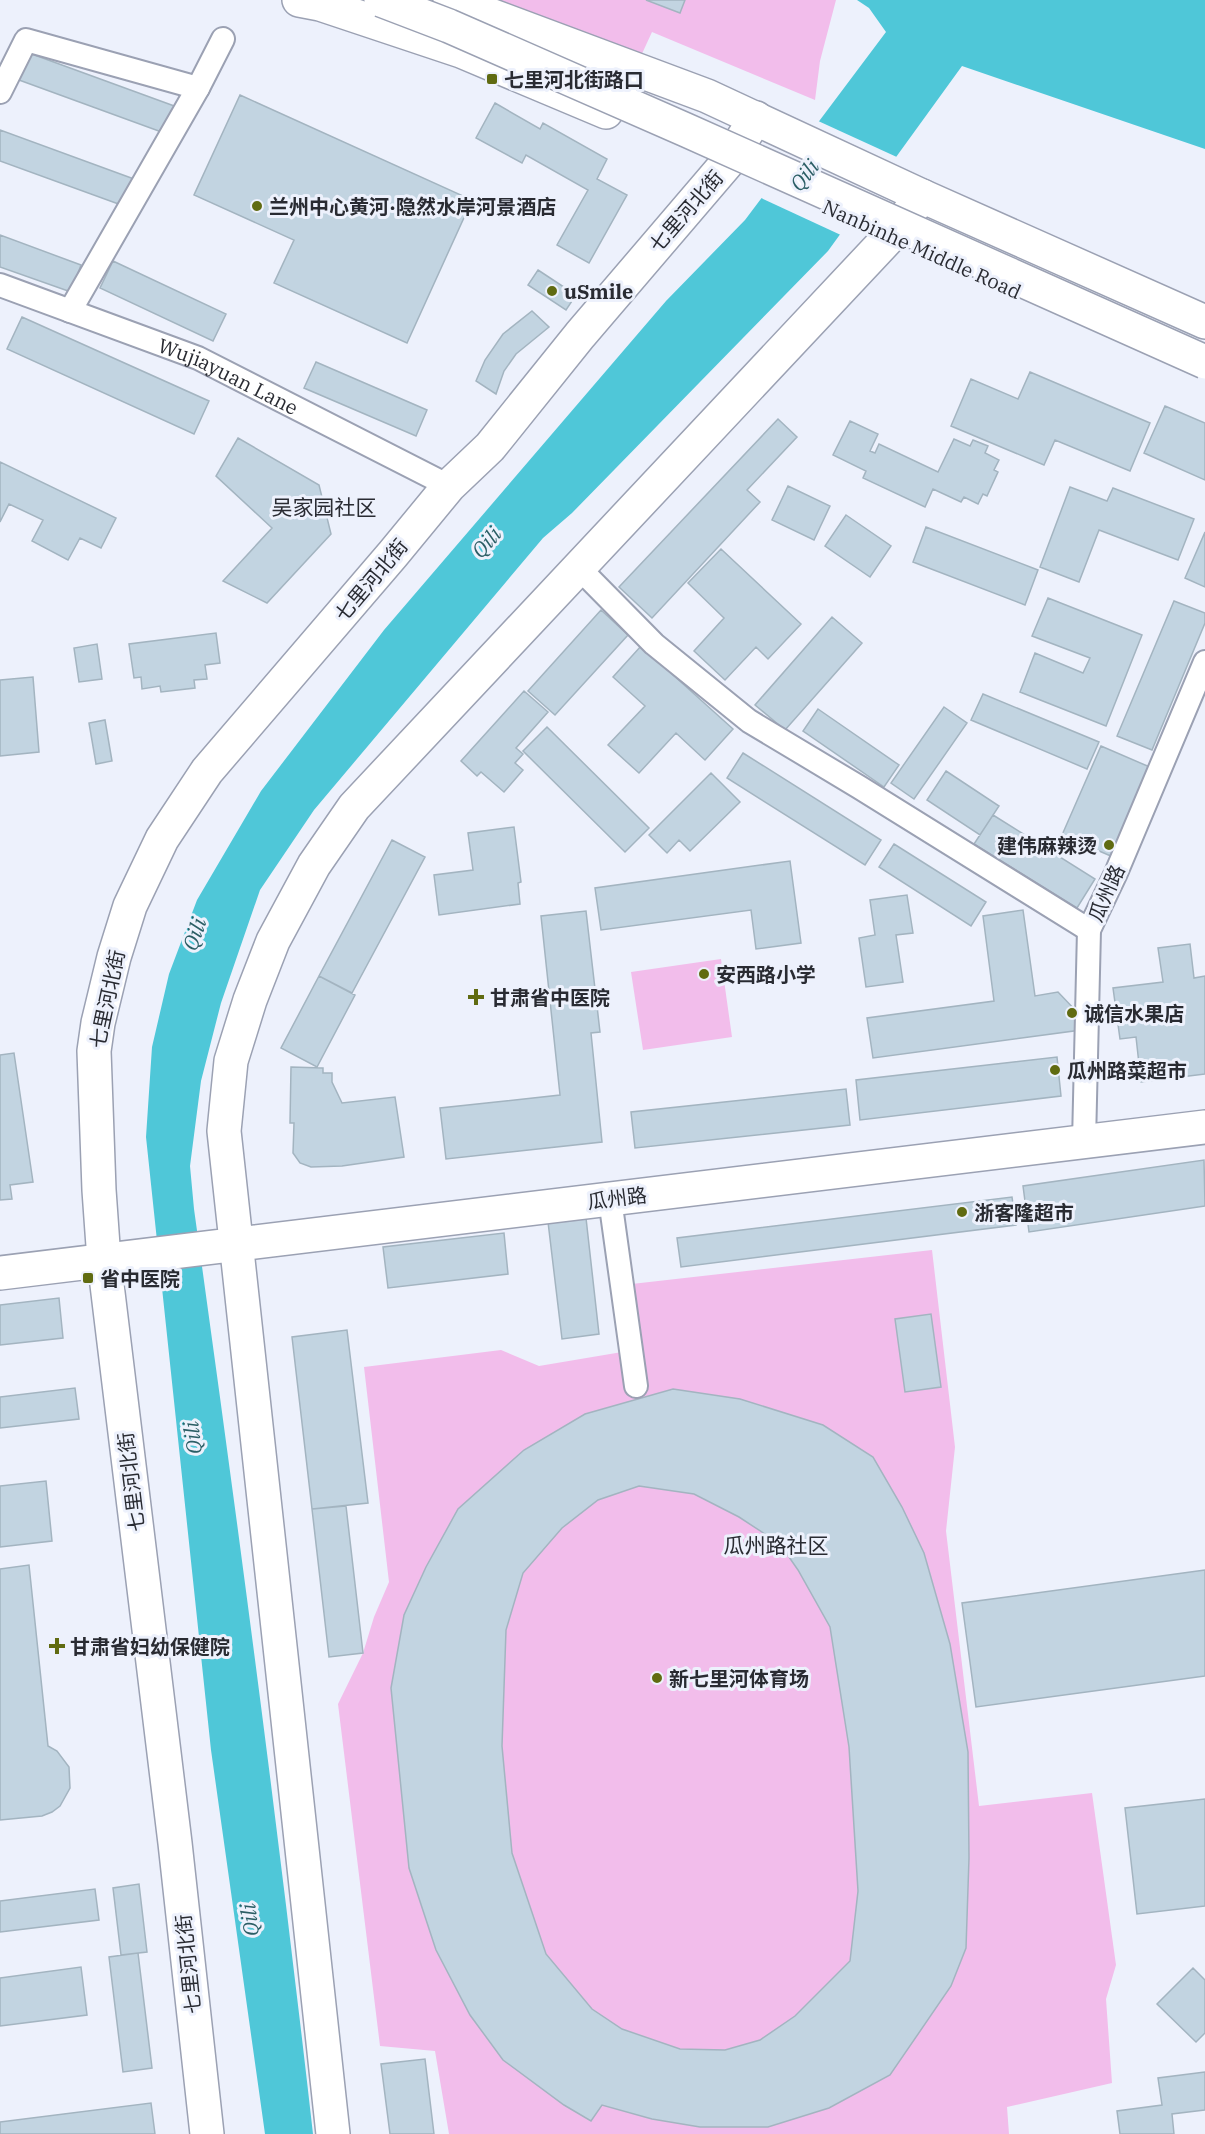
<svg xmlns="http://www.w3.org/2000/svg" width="1205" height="2134" font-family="'IBM Plex Serif','Noto Sans SC',serif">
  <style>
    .green { fill: #f2bdeb }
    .water { fill: #4fc7d8 }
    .pier { fill: #edf1fc }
    .building { fill: #c2d4e1; stroke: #a3b4c0; stroke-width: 1.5; fill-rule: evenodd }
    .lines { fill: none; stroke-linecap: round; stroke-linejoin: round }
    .street-casing { stroke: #9ba1b3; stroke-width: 26 }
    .secondary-casing { stroke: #9ba1b3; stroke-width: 36 }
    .highway-casing { stroke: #9ba1b3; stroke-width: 36 }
    .street { stroke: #fff; stroke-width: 22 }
    .secondary { stroke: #fff; stroke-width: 33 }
    .highway { stroke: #fff; stroke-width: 33 }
    .highway-bridge-casing { stroke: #9ba1b3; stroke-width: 36; stroke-linecap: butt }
    .highway-bridge { stroke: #fff; stroke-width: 33 }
    .poi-dot { fill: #606b11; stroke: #edf1fc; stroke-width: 2 }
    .labels { text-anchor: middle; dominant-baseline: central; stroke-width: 6; stroke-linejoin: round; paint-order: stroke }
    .poi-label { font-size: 20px; font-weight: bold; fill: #292b32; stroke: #edf1fc; text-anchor: start }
    .street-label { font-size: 20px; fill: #292b32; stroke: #edf1fc }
    .water-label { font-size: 21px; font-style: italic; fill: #2b5e65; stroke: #edf1fc }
    .neighbourhood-label { font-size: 21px; fill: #292b32; stroke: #edf1fc }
  </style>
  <rect width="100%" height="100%" fill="#edf1fc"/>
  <path class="green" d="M 484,0 L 836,0 L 820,61 L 815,100 L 652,32 L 640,58 Z
    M 721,959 L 732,1037 L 643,1050 L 631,972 Z
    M 932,1250 L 955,1447 L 946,1531 L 979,1806 L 1092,1793 L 1116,1965 L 1106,1999 L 1112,2083 L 1007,2107 L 1009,2134 L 449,2134 L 435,2051 L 380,2046 L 338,1704 L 363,1653 L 374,1617 L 389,1582 L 364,1367 L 501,1350 L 539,1366 L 622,1352 L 614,1286 Z"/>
  <path class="water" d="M 857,0 L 1205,0 L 1205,149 L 962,66 L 828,251 L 572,513 L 543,538 L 314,810 L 260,890 L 221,1003 L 201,1081 L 190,1166 L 194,1209 C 237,1517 278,1825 313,2134 L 265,2134 L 211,1750 L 146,1137 L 152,1047 L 169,974 L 197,900 L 261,791 L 384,630 L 666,301 L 745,220 L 886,32 L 869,8 Z"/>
  <path class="pier" d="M 816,120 L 899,158 L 843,236 L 759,197 Z"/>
  <path class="building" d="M 646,0 L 685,0 L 680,13 Z
    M 29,53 L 177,107 L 167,134 L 19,80 Z
    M 240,95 L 472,200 L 407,343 L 274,283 L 294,240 L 194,195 Z
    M 495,103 L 540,129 L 543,123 L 607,159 L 597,179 L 627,195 L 589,263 L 557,245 L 588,190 L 526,155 L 522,163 L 476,138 Z
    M 0,130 L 134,179 L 124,206 L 0,161 Z
    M 0,235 L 81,265 L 71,292 L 0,267 Z
    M 113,261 L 226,314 L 213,341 L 100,288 Z
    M 538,270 L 576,295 L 566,310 L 528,285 Z
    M 532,311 L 549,327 L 516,354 L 504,371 L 496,394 L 476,381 L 485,360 L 503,334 Z
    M 22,317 L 209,401 L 194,434 L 7,349 Z
    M 316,362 L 427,410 L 416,436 L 304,388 Z
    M 1030,372 L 1150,423 L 1130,471 L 1055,440 L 1044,465 L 951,426 L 971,379 L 1018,399 Z
    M 1165,406 L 1205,423 L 1205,480 L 1144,453 Z
    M 778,419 L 797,437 L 747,490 L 760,502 L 652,618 L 619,587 Z
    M 850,421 L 878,434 L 870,451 L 875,453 L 879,444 L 938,472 L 954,439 L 970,446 L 973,440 L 988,446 L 985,453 L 999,460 L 994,470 L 998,472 L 987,496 L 983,494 L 978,504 L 964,497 L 961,502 L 933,489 L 925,507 L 863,478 L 866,471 L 833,455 Z
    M 238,438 L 319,485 L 331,534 L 267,603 L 223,581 L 272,528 L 216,476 Z
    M 0,462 L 116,518 L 101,548 L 80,538 L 68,560 L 32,541 L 43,520 L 9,504 L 0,522 Z
    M 788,486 L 830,506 L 814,540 L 772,520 Z
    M 1070,487 L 1107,501 L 1113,488 L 1194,519 L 1178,560 L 1099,530 L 1079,582 L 1040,567 Z
    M 846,515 L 891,546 L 870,577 L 825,546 Z
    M 926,527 L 1038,570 L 1025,605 L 913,562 Z
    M 1205,532 L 1205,587 L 1185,578 Z
    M 721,549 L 801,624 L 768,659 L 756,647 L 725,680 L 694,651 L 724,618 L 688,583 Z
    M 1048,598 L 1142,635 L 1106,726 L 1020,692 L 1035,653 L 1083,673 L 1090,658 L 1032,636 Z
    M 1174,601 L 1205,613 L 1205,623 L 1152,750 L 1117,736 Z
    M 601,610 L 628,635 L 555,715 L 528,691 Z
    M 832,617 L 862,643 L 785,730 L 755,705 Z
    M 216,633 L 220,663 L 205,665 L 207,679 L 194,680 L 195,688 L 161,692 L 160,686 L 142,689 L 141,677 L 134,678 L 129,644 Z
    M 97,644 L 102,679 L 79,682 L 74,648 Z
    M 641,646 L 733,729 L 705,760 L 676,733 L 639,773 L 608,745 L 645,706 L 613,677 Z
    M 33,677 L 39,752 L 0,756 L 0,680 Z
    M 524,691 L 548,712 L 516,748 L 523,754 L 515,763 L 523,770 L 504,792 L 481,772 L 477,776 L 461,761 Z
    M 983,694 L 1099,742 L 1087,769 L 971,720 Z
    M 944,707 L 967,723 L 914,799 L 891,783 Z
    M 818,709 L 899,765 L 884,787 L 803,731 Z
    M 105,720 L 112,761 L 96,764 L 89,723 Z
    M 547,727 L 649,828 L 625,852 L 523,751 Z
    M 1101,746 L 1152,768 L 1113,857 L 1062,835 Z
    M 743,753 L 881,840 L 865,865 L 727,778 Z
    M 946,771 L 999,806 L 980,835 L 927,800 Z
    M 711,773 L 740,802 L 690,851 L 679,840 L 667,853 L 649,835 Z
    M 993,815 L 1095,879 L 1077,908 L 974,844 Z
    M 514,827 L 521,882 L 518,883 L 520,904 L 439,915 L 434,875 L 473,870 L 468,833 Z
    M 392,840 L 425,857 L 352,993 L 319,976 Z
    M 894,844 L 986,902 L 971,926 L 879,867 Z
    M 790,861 L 801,943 L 756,949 L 751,910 L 601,930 L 595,888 Z
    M 907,895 L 913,933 L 896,935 L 903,982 L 866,987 L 859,938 L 875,935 L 870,900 Z
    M 1023,910 L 1035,996 L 1058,992 L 1079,1014 L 1081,1030 L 873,1058 L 867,1018 L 994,1001 L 983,916 Z
    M 586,911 L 600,1032 L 591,1033 L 602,1142 L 446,1159 L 440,1108 L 560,1095 L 541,916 Z
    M 1190,944 L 1194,978 L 1205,976 L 1205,1074 L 1141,1082 L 1136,1037 L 1120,1039 L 1113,988 L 1163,982 L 1158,948 Z
    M 319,976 L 355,995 L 317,1067 L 281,1048 Z
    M 14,1053 L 33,1182 L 10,1185 L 12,1199 L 0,1200 L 0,1055 Z
    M 1057,1057 L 1061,1096 L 860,1120 L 856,1080 Z
    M 291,1067 L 323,1068 L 323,1073 L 332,1073 L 332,1082 L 342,1103 L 395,1097 L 404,1157 L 342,1166 L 311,1167 L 300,1163 L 293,1153 L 294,1123 L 290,1123 Z
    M 846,1089 L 850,1125 L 635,1148 L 631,1112 Z
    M 1204,1160 L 1205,1206 L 1029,1232 L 1023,1186 Z
    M 1012,1197 L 1016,1225 L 681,1267 L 677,1238 Z
    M 586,1218 L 599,1334 L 562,1339 L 548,1222 Z
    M 504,1233 L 508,1274 L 388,1288 L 383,1247 Z
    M 59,1298 L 63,1338 L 0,1345 L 0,1305 Z
    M 931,1314 L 941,1387 L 905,1392 L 895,1319 Z
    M 347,1330 L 368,1503 L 312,1509 L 292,1337 Z
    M 75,1388 L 79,1419 L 0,1428 L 0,1397 Z
    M 673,1389 L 740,1399 L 823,1425 L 873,1457 L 902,1507 L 924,1553 L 950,1644 L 968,1752 L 969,1858 L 966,1948 L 951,1986 L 890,2075 L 829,2108 L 768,2127 L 700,2127 L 652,2119 L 602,2105 L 591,2121 L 564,2105 L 503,2060 L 470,2015 L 436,1950 L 409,1868 L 391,1688 L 404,1615 L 426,1567 L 458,1509 L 524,1450 L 585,1414 ZM 639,1486 L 694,1494 L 739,1517 L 780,1544 L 798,1570 L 830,1627 L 849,1747 L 858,1891 L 850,1961 L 795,2016 L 760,2040 L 725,2050 L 680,2049 L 622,2029 L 592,2009 L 546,1954 L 512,1853 L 502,1746 L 506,1630 L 523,1573 L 562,1528 L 598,1500 Z
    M 46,1481 L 52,1541 L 0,1547 L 0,1486 Z
    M 346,1506 L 363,1653 L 329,1657 L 312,1509 Z
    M 29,1565 L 48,1746 L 57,1751 L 69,1767 L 70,1788 L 60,1806 L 52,1812 L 42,1816 L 0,1820 L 0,1569 Z
    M 1205,1570 L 1205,1676 L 976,1707 L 962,1603 Z
    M 1205,1799 L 1205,1906 L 1137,1914 L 1125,1808 Z
    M 139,1884 L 147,1952 L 121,1955 L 113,1888 Z
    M 95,1889 L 99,1920 L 0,1932 L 0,1901 Z
    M 138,1953 L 152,2068 L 123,2072 L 109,1957 Z
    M 81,1967 L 87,2015 L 0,2026 L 0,1978 Z
    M 1193,1968 L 1205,1980 L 1205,2033 L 1196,2042 L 1157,2004 Z
    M 425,2059 L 434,2134 L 390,2134 L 381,2064 Z
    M 1205,2072 L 1205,2110 L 1172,2114 L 1174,2134 L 1120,2134 L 1117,2111 L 1162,2105 L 1158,2078 Z
    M 151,2103 L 155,2134 L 0,2134 L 0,2122 Z"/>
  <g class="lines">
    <defs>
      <g id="street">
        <path d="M 0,92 L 26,40 L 198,88"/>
        <path id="s1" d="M 0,285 L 198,358 L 449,486"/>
        <path d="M 70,311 L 198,88 L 223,39"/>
        <path d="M 578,567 L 654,644 L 749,721 L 859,787 L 1089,930"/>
        <path d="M 1084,1142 L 1089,930 L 1116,873 L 1205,662"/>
        <path d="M 610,1199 L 636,1386"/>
      </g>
      <path id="secondary" d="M 299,0 L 320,4 L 461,51 L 606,112
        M 0,1273 L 1205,1127
        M 207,2134 L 175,1843 L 104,1260 L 99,1190 L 94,1051 L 98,1023 L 114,957 L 130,906 L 162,839 L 207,771 L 393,554 L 449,486 L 490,447 L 580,335 L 727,163 L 756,118
        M 333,2134 L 224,1131 L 231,1061 L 250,1000 L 273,941 L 314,865 L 354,807 L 892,234 L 922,196"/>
      <path id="highway" d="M 450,0 L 707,96 L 922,196 L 1205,322"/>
    </defs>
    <use href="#street" class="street-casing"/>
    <use href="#secondary" class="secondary-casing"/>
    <use href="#highway" class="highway-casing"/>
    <use href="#street" class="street"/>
    <use href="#secondary" class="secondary"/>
    <use href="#highway" class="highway"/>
    <defs>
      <path id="highway-bridge" d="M 381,0 L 449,26 L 686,130 L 1205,362"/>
    </defs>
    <use href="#highway-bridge" class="highway-bridge-casing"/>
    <use href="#highway-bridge" class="highway-bridge"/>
  </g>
  <g class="poi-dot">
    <rect x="486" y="73" width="12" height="12" rx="3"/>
    <circle cx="257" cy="206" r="6"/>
    <circle cx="552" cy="291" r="6"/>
    <circle cx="1109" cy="845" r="6"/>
    <circle cx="704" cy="974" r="6"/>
    <path d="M473 988h6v6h6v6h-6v6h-6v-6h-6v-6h6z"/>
    <circle cx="1072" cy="1013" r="6"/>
    <circle cx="1055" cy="1070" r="6"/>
    <circle cx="962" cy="1212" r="6"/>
    <rect x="82" y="1272" width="12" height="12" rx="3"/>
    <path d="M54 1637h6v6h6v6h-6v6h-6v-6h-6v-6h6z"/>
    <circle cx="657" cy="1678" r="6"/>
  </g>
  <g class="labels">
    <g class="poi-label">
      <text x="504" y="79">七里河北街路口</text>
      <text x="269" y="206">兰州中心黄河·隐然水岸河景酒店</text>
      <text x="564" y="291">uSmile</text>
      <text x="1097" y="845" text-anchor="end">建伟麻辣烫</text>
      <text x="716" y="974">安西路小学</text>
      <text x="490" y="997">甘肃省中医院</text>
      <text x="1084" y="1013">诚信水果店</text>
      <text x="1067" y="1070">瓜州路菜超市</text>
      <text x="974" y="1212">浙客隆超市</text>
      <text x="100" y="1278">省中医院</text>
      <text x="70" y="1646">甘肃省妇幼保健院</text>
      <text x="669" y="1678">新七里河体育场</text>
    </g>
    <g class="street-label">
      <text transform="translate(686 211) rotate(-49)">七里河北街</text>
      <text transform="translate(922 249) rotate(24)">Nanbinhe Middle Road</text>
      <text stroke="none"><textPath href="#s1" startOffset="246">Wujiayuan Lane</textPath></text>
      <text transform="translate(371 580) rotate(-50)">七里河北街</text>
      <text transform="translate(1106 893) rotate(-66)">瓜州路</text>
      <text transform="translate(107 999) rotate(-78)">七里河北街</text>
      <text transform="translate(617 1198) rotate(-7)">瓜州路</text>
      <text transform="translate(131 1482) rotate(-97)">七里河北街</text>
      <text transform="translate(188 1964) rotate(-96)">七里河北街</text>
    </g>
    <g class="water-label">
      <text transform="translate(804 175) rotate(-52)">Qili</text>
      <text transform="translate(486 542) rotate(-49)">Qili</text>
      <text transform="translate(194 934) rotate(-71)">Qili</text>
      <text transform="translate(192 1438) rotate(-97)">Qili</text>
      <text transform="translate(249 1920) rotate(-97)">Qili</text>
    </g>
    <g class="neighbourhood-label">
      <text x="324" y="507">吴家园社区</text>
      <text x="776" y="1545">瓜州路社区</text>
    </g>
  </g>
</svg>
